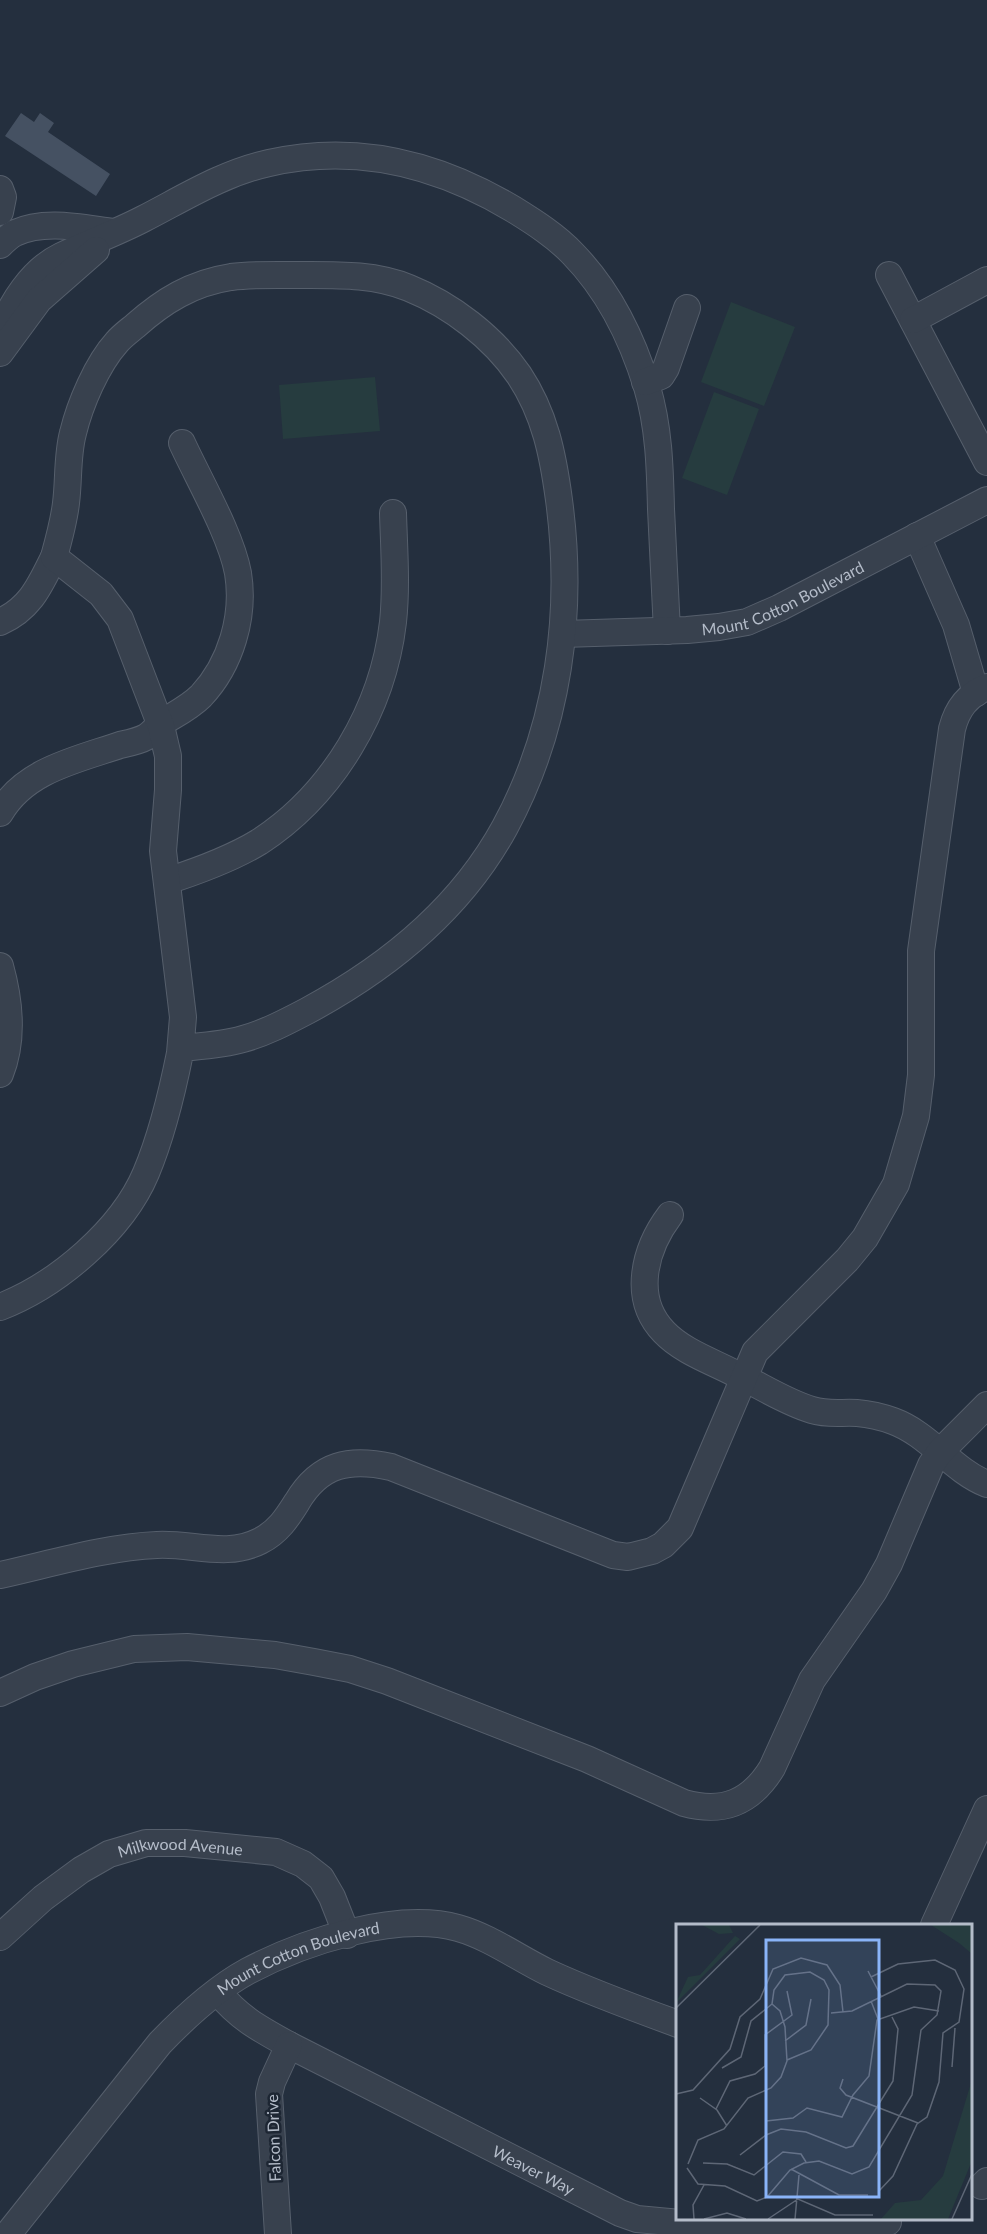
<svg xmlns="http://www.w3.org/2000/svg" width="987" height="2234" font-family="Lato,sans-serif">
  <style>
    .green { fill: #263c3f }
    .building { fill: #455162 }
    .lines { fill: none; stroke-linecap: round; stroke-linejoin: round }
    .minor-casing { stroke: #565f6c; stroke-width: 28 }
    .minor { stroke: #38414e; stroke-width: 26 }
    .labels { text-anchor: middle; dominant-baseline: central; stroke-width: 5; stroke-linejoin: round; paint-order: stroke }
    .street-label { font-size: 16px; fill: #b4bcc9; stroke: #1d2633 }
    .inset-road { fill: none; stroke: #5e6776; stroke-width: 1.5 }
    .view { fill: #8ab4f8; fill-opacity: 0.15; stroke: #8ab4f8; stroke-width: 3 }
    .inset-edge { fill: none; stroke: #b4bcc9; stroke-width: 3 }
  </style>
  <rect width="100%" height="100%" fill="#242f3e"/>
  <path class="green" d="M 731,302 L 795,327 L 764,406 L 701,382 Z
    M 375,377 L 380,431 L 283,439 L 279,385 Z
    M 714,392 L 759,409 L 727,495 L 682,478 Z"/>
  <path class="building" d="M 21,113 L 34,122 L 40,113 L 54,123 L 48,132 L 110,174 L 96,196 L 5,136 Z"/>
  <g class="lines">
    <defs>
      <g id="minor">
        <path d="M 0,189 L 3,197 L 0,212"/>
        <path d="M 0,245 C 4,241 9,236 15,233 C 45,219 82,228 114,232"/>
        <path d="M 889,275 L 987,462"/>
        <path d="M 913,320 L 987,280"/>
        <path d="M 0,334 C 10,304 32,270 61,256 C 88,243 116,233 143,219 C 184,198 223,173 269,163 C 357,143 438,164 513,209 C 534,222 556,236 573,254 C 609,291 632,338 647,387 C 659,427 660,468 661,509 C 663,549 665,590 667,631"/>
        <path d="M 0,353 L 39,300 L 96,250"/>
        <path d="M 645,382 L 661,376 L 666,368 L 687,308"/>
        <path d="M 917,536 L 956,625 L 976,693"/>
        <path d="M 0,622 C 31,608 40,585 54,557"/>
        <path id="s1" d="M 563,634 L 687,630 L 719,627 L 747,622 L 779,608 L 987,500"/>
        <path d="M 0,813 C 25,770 76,760 120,745 C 129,743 139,741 146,737 C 153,733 157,726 163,722 C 176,714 190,707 201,696 C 231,664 245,616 238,573 C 231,535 199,480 182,443"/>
        <path d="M 167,881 C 198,871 231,859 259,842 C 333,794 383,709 393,622 C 397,586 394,549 393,513"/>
        <path d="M 0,966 C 10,1002 14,1039 0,1074"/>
        <path d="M 670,1215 C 645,1248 631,1298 664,1332 C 682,1351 711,1361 734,1373 C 760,1385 785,1402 812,1410 C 828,1415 842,1412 857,1413 C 869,1414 882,1417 893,1421 C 929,1434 952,1470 987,1484"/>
        <path d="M 0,1307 C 57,1285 122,1230 146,1173 C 162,1135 172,1093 180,1053 L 183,1017 L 163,851 L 168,790 L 168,756 L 161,726 L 120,619 L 101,594 L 54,557 C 59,539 64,521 66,503 C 69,480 67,455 73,433 C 80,404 97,364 117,342 C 122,336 129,331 135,326 C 163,301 192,283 231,277 C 254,274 278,275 301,275 C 338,275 375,274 409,288 C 451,305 493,337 519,375 C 545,414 553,455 559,500 C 574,612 559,727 505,827 C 461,908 387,968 307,1011 C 286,1022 265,1033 243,1039 C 222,1045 201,1046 181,1048"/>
        <path d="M 0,1575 C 50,1564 106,1547 157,1545 C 192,1543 227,1558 260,1541 C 278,1532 287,1518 297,1502 C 320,1463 350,1458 391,1467 L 613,1555 L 628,1557 L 652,1551 L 663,1545 L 680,1528 L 755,1352 L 847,1260 L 865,1238 L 896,1184 L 916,1116 L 921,1075 L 921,951 L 952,729 C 957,709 967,695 987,687"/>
        <path d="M 0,1693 L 35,1677 L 73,1664 L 134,1649 L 187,1647 L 275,1655 L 314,1662 L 350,1669 L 387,1681 L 587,1759 L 684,1803 C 724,1814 751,1802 772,1768 L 812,1680 L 874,1591 L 889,1564 L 931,1465 L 940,1452 L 987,1405"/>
        <path d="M 934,1925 L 987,1809"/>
        <path id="s2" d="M 0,1937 L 43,1898 L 81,1870 L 109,1854 L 146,1843 L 185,1843 L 276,1852 L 303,1864 L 321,1878 L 332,1897 L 347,1935"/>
        <path id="s3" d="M 218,1992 C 239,2018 260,2029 289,2045 L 620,2213 L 637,2219 L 680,2223 L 888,2222"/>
        <path d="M 982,2186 L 987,2181"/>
        <path id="s4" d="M 8,2234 L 160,2043 C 186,2016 215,1989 248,1971 C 303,1942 396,1911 458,1928 C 490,1937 518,1958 547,1972 C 590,1992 634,2008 678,2024"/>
        <path d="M 278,2234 L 269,2094 L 272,2082 L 289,2045"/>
      </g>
    </defs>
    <use href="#minor" class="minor-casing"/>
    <use href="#minor" class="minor"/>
  </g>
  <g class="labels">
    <g class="street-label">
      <text stroke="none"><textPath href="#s1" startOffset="226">Mount Cotton Boulevard</textPath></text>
      <text stroke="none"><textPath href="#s2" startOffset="210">Milkwood Avenue</textPath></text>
      <text stroke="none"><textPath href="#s4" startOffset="410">Mount Cotton Boulevard</textPath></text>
      <text transform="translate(273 2138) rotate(-92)">Falcon Drive</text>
      <text stroke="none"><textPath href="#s3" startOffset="364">Weaver Way</textPath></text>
    </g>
  </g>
  <g transform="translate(676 1924)">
    <rect width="296" height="296" fill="#242f3e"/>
    <path d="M 26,1 L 53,1 L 57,9 L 43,10 ZM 255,1 L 295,1 L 295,29 L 283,19 ZM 59,12 L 64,15 L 0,79 L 12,53 L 24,51 ZM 295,159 L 295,239 L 272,295 L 205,295 L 219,279 L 245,276 L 267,252 Z" fill="#263c3f"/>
    <path class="inset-road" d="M 192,47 L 205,72M 195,53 L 222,40 L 259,36 L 279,46 L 288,65 L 283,98 L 267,109 L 263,158 L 251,193 L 241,200 L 217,252 L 203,267M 195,77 L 202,95M 0,84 L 84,1M 109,117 L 130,101 L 135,75M 276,143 L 279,104M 46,144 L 65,133 L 75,97 L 96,80M 167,155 L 164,164 L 170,171 L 242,199M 0,170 L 17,166 L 54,125 L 64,93 L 84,75 L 97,45 L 125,34 L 151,41 L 164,61 L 167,88M 24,174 L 41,186 L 51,202M 40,185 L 54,157 L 79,150 L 89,142 L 89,111 L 116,91 L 111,67M 90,197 L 117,194 L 131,184 L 166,193 L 177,171 L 193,152 L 201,96 L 238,83 L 263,87M 64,231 L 90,211 L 105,205 L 130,208 L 170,224 L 177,222 L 217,157 L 222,105 L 216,93M 27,239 L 51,240 L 78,251 L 107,228 L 125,230 L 130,238M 12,240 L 22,216 L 48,205 L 72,174 L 95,164 L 105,153 L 111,137 L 109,103 L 104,87 L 96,80 L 98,66 L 109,51 L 134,48 L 148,56 L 153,66 L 152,101 L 135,126 L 111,136M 11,244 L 22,260 L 49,262 L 81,277 L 91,273 L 114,246 L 128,239 L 143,237 L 176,250 L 193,243 L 236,171 L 245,106 L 261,91 L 265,67 L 259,61 L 231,60 L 176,87 L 155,89M 115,245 L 163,271 L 192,271M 18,295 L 17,281 L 28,261M 28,295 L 51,289 L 70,295M 92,295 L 122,275 L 159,291 L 197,291M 119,295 L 123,251M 276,295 L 296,250"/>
    <path class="view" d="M 90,16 L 203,16 L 203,273 L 90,273 Z"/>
    <rect width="296" height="296" class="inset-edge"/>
  </g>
</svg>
